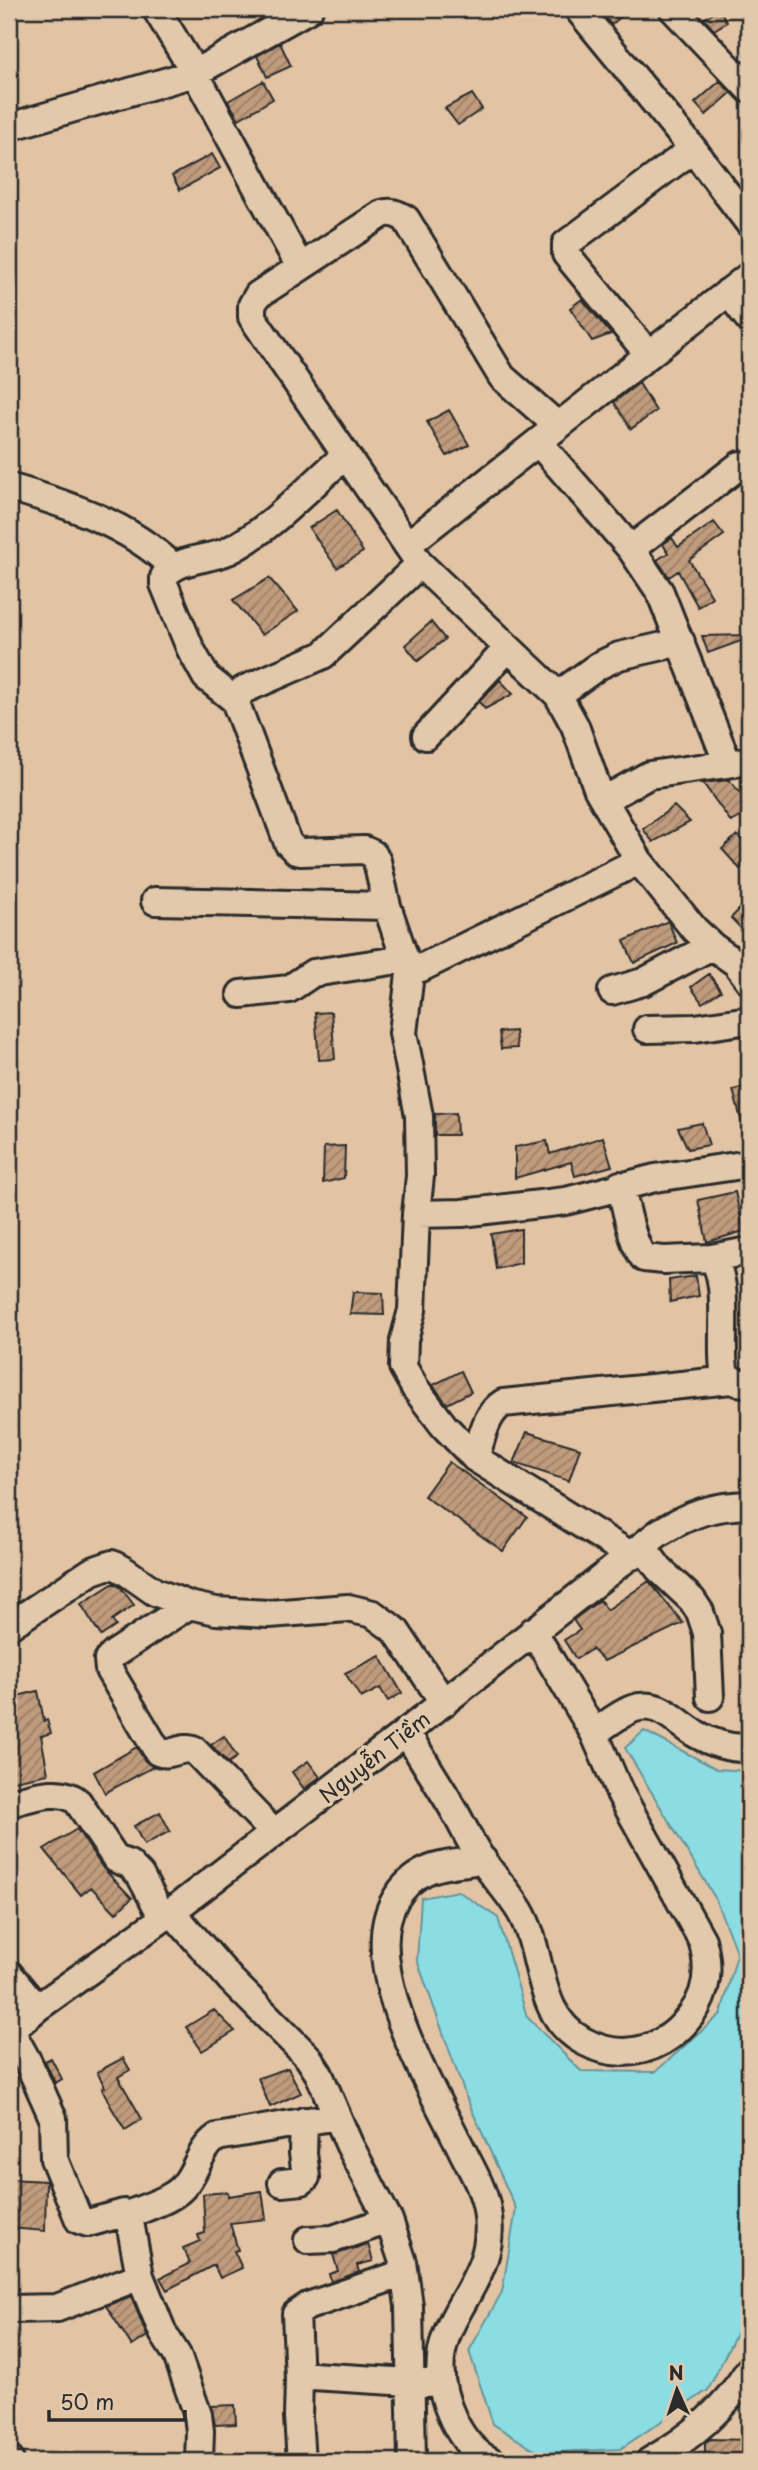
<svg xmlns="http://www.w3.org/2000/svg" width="758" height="2470" font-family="'Playpen Sans',sans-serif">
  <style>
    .water { fill: #8bdce3; stroke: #659599; stroke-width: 2 }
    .building { fill: url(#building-hatch); stroke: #2b2b2b; stroke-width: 2 }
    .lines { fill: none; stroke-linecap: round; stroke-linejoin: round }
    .minor-casing { stroke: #2b2b2b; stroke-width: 32 }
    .minor { stroke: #e3c9ab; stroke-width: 26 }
    .labels { text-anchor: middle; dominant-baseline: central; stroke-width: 7; stroke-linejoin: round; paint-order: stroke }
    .street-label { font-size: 21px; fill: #2b2b2b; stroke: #e3c9ab }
  </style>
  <defs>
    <pattern id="building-hatch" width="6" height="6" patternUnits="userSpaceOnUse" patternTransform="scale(1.75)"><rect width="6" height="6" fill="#c09c7d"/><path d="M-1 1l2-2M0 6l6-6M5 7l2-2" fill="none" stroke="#9c7f67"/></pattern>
  </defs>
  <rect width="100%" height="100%" fill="#e2c4a5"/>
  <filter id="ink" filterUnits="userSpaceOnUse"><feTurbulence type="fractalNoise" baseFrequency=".0143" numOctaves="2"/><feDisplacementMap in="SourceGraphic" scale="14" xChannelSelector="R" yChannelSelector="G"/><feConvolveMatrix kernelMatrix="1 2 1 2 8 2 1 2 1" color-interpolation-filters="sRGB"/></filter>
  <g filter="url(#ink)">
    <path class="water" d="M 644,1731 L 717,1769 L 749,1771 L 749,2211 L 745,2316 L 708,2390 L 620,2449 L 539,2453 L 493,2424 L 469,2351 L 502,2292 L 516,2209 L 466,2097 L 417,1960 L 421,1898 L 458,1891 L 498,1918 L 527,2017 L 581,2071 L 655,2072 L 721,2014 L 737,1954 L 715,1898 L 625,1748 Z"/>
    <path class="building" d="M 598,9 L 630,9 L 611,25 Z
      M 719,9 L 727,22 L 714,30 L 704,19 Z
      M 280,43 L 291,66 L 267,77 L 257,56 Z
      M 263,81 L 273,99 L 239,119 L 228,101 Z
      M 720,81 L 731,93 L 706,115 L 695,103 Z
      M 472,94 L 482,109 L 458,125 L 445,108 Z
      M 212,154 L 220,168 L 180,190 L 172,176 Z
      M 582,299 L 611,334 L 592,341 L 570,308 Z
      M 639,383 L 656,411 L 631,429 L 614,402 Z
      M 449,410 L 469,445 L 447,456 L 427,422 Z
      M 337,510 L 363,552 L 337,568 L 309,528 Z
      M 714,522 L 724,535 L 689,560 L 712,597 L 698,607 L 678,571 L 669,577 L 657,560 L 668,553 L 663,544 L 672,538 L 678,547 Z
      M 269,578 L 298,611 L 262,635 L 233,600 Z
      M 431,622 L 445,639 L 418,661 L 405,645 Z
      M 749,635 L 749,638 L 708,653 L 702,636 Z
      M 500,680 L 513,694 L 485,709 L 479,702 Z
      M 729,780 L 749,803 L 749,813 L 731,822 L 703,783 Z
      M 674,806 L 690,822 L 653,842 L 643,829 Z
      M 737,835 L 749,848 L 749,860 L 740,869 L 722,849 Z
      M 749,899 L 749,937 L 731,918 Z
      M 668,921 L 677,943 L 634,963 L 624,941 Z
      M 709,974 L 721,991 L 702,1003 L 691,987 Z
      M 331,1012 L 335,1059 L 319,1060 L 315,1013 Z
      M 515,1031 L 517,1048 L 501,1049 L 499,1032 Z
      M 749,1086 L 749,1134 L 745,1134 L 733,1090 Z
      M 456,1113 L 457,1135 L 435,1135 L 435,1114 Z
      M 702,1123 L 709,1145 L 688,1149 L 678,1128 Z
      M 603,1137 L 612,1166 L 575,1176 L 571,1162 L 515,1178 L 515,1147 L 547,1141 L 550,1154 Z
      M 345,1146 L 344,1178 L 323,1183 L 324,1147 Z
      M 735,1192 L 744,1231 L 707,1242 L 698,1200 Z
      M 521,1229 L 521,1263 L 496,1269 L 491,1234 Z
      M 696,1276 L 699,1296 L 670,1302 L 669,1280 Z
      M 353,1292 L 383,1293 L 384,1315 L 350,1314 Z
      M 461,1371 L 471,1392 L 447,1404 L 433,1385 Z
      M 527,1432 L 580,1448 L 569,1481 L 514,1463 Z
      M 449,1462 L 527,1517 L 503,1551 L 424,1496 Z
      M 649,1581 L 683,1623 L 604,1661 L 592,1649 L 576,1659 L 564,1640 L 580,1630 L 573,1620 L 600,1600 L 607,1610 Z
      M 114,1583 L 121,1588 L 134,1605 L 112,1620 L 116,1626 L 101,1636 L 81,1604 Z
      M 380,1656 L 402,1693 L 388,1701 L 380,1688 L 361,1698 L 345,1673 Z
      M 38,1691 L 44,1721 L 47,1720 L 51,1733 L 41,1736 L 48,1774 L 9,1782 L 9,1698 Z
      M 224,1736 L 237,1757 L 228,1763 L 211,1745 Z
      M 137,1747 L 144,1760 L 153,1767 L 105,1793 L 94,1772 Z
      M 308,1761 L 320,1777 L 304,1789 L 292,1772 Z
      M 160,1812 L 170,1831 L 144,1845 L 134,1826 Z
      M 77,1829 L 103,1868 L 132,1898 L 116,1913 L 91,1887 L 81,1895 L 44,1849 Z
      M 214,2010 L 235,2031 L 202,2051 L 186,2027 Z
      M 51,2058 L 62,2079 L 55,2083 L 45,2061 Z
      M 123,2058 L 130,2070 L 118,2077 L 142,2119 L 125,2130 L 110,2105 L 102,2088 L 105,2087 L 97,2072 Z
      M 288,2068 L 301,2093 L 270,2107 L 258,2078 Z
      M 9,2179 L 46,2181 L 45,2231 L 9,2228 L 11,2200 L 9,2199 Z
      M 262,2191 L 266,2219 L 230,2223 L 238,2250 L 234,2251 L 242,2268 L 220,2278 L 214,2265 L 167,2290 L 160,2278 L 190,2263 L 183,2248 L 200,2241 L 198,2235 L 205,2233 L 203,2194 L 228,2192 L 228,2196 Z
      M 368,2244 L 373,2261 L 357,2265 L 359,2272 L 331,2282 L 329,2274 L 338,2271 L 333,2255 Z
      M 131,2296 L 147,2336 L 132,2346 L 106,2306 Z
      M 235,2405 L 236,2424 L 215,2425 L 211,2406 Z
      M 710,2439 L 749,2440 L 749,2461 L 705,2461 L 705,2443 Z"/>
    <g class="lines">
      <defs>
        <path id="minor" d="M 156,9 L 195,73 L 300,267
          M 578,9 L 693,149 L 749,223
          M 673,9 L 749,89
          M 9,127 L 195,73 L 309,9
          M 728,292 L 749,319
          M 649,355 L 566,254 L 566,244 L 693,149
          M 558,426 L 502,377 L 406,219 C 398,214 391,211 382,214 L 258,295 L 252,305 L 252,317 L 420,564 L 558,695 L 575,726 L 598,790 L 639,861 L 694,929 L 712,946 L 736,963 L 749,980
          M 538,442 L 631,549 L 660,592 L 728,764
          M 9,487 C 67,504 129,524 173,567
          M 407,545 L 749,276
          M 631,549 L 740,465
          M 420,564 L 323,655 L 243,690 L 237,698 L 237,706 L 288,843 L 296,851 L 301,852 L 364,850 L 373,854 L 377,861 L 387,906 L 405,959 L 411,965 L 421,968 L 639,861
          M 558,695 L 598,666 L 619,656 L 681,642
          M 237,702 L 206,677 L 190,648 L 164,584 L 164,577 C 176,558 208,560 228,551 C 271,530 309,486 346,455
          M 426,736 L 508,648
          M 604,800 L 649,775 L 749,761
          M 155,901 L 387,906
          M 411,965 L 403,1033 L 419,1116 L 420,1176 L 416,1214 L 412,1310 L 404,1340 L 403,1367 L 415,1388 L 444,1426 L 475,1458 L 632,1556
          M 612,991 L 643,982 L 712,946
          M 241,994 L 289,989 L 313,973 L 405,959
          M 647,1029 L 695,1028 L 749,1020
          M 620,1185 C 626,1205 631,1243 644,1258 L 664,1260 L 711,1258 C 732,1278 718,1347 725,1376 L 737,1382 L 749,1384
          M 416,1214 L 462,1213 L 566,1201 L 655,1178 L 749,1164
          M 711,1258 L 749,1251
          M 475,1458 C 482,1439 485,1414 503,1403 L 731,1380
          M 643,1547 L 659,1569 L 692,1600 L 700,1612 L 707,1633 L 710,1697
          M 189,1605 L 114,1654 L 108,1660 L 109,1670 L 158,1752 C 171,1758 182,1744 195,1751 L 274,1833
          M 9,1626 L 92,1571 L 112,1564 L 125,1571 L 155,1592 L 189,1605 L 216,1611 L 269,1614 L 348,1608 L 373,1614 L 396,1631 L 444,1703
          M 406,1732 C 420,1755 434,1777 448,1800 C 460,1819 469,1841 482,1860 C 495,1878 509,1893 520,1911 C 545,1954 534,2014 583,2041 C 596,2048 610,2052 624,2052 C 652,2051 675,2037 691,2015 C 708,1993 710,1966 702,1940 L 620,1793 L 594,1733 L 533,1631
          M 594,1733 C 606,1725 619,1714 632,1709 C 660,1699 675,1722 696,1734 C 712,1743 730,1749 749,1748
          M 9,1803 C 30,1798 61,1786 78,1802 L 116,1859 L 129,1864 L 140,1875 L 163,1918
          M 483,1860 C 464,1863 443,1863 426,1871 C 413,1877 402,1888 395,1900 C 357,1966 433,2090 463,2152 C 472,2170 484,2190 487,2210 C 503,2294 407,2321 453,2419 C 461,2436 474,2453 491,2461
          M 172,1912 L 231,1980 L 308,2057 L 319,2074 L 349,2144 L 390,2223 L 403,2262 L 409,2306 L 412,2461
          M 9,1974 L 37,2008
          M 11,2031 L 29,2064 L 53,2118 L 54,2159 L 79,2220 L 88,2223 L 124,2213 L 129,2217 L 140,2276 L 163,2333 L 177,2355 L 198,2415 L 200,2431 L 199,2461
          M 9,2032 L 37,2008 L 163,1918 L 406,1732 L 660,1532 C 692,1513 712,1506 749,1505
          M 282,2183 L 302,2181 L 306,2177 L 303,2153 L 304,2121
          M 127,2215 C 145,2207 175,2200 186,2183 C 198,2167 200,2149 217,2137 L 337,2116
          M 308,2240 L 333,2239 L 389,2220
          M 9,2309 L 57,2308 L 140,2276
          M 299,2379 L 296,2314 L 308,2306 L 404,2273
          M 9,2459 L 10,2461
          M 301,2461 L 298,2417 L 299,2379 L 312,2376 L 427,2383
          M 650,2461 C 691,2438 724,2410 749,2370"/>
      </defs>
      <use href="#minor" class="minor-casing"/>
      <use href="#minor" class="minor"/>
    </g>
  </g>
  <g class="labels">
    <g class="street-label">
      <text transform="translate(374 1756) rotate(-38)">Nguyễn Tiềm</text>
    </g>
  </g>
  <rect width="758" height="2470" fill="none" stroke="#e3c9ab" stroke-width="35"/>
  <rect x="18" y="18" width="723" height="2435" fill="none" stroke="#2b2b2b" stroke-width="2.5" filter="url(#ink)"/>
  <g transform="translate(677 2390) rotate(357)" stroke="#e3c9ab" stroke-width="5" paint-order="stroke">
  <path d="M0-5L12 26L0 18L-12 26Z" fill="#2b2b2b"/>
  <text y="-10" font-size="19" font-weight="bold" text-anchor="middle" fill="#2b2b2b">N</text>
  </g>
  <path d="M49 2410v10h136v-10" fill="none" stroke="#2b2b2b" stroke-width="3.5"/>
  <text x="60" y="2410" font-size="21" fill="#2b2b2b" stroke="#e3c9ab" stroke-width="5" paint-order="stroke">50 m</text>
</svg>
